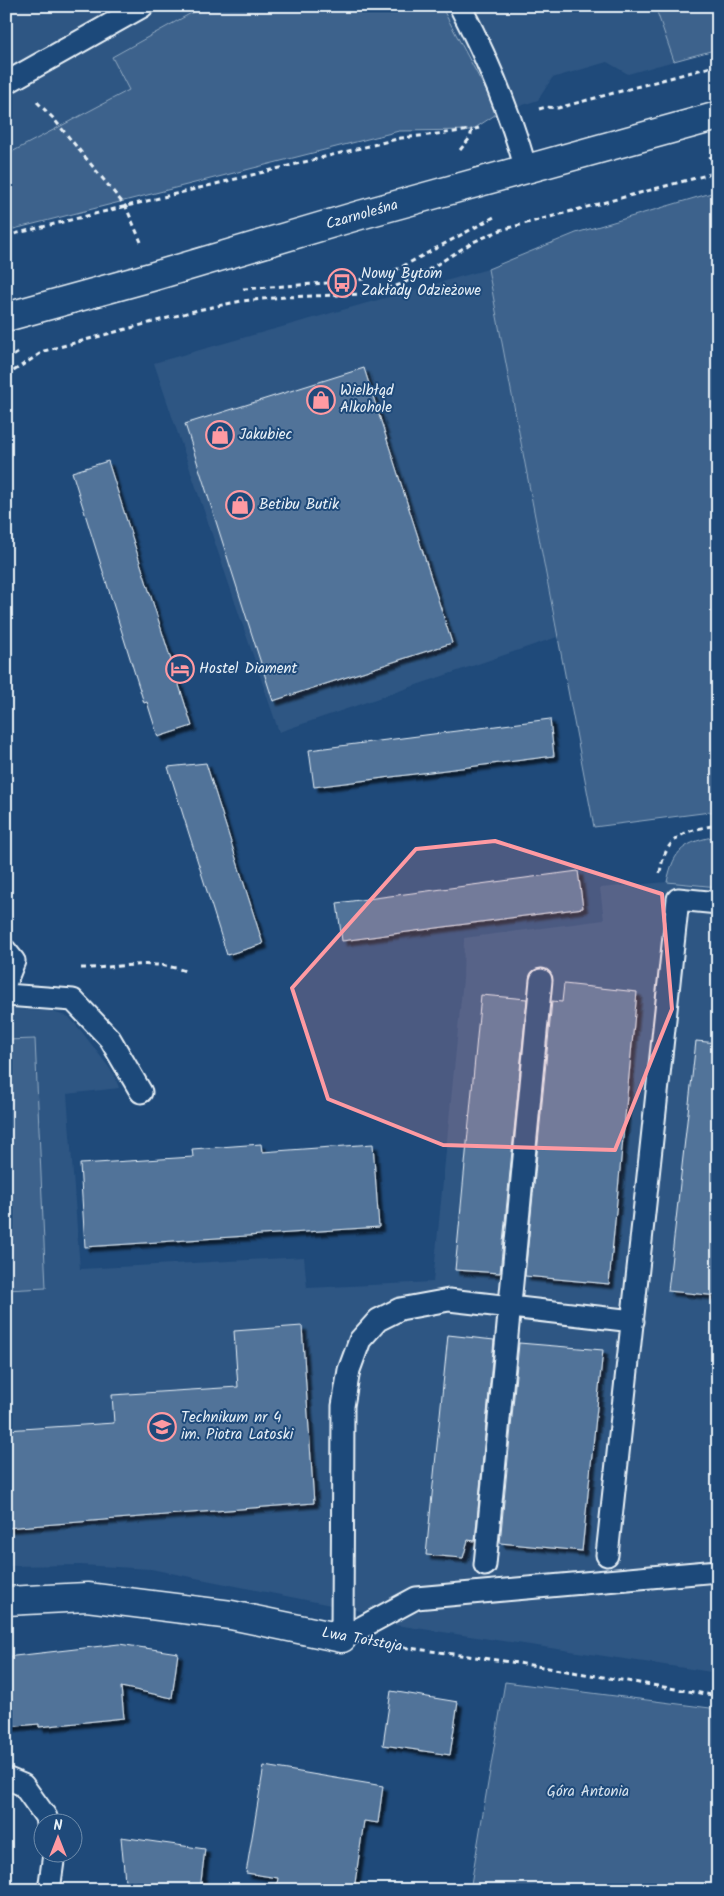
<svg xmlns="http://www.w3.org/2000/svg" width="724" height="1896" font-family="Kalam,sans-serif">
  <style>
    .built { fill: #2e5683 }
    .green { fill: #3c628c; stroke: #92aac2 }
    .building { fill: #517399; stroke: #e8f1f8; filter: url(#shadow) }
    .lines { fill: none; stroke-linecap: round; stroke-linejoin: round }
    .service-casing { stroke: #e8f1f8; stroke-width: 25 }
    .minor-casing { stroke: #e8f1f8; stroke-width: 31 }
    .tertiary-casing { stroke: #e8f1f8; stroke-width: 31 }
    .path { stroke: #e8f1f8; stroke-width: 3; stroke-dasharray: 5 4; stroke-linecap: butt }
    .service { stroke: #1f4a7a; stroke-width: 21 }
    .minor { stroke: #1f4a7a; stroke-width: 28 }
    .tertiary { stroke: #1f4a7a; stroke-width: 28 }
    .marked { fill: #ff9aa2; fill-opacity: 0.2; stroke: #ff9aa2; stroke-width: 4; stroke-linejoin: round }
    .labels { text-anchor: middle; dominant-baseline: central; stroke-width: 4; stroke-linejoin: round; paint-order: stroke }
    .street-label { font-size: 15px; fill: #e8f1f8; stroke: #1f4a7a }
    .poi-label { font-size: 15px; fill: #e8f1f8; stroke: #1f4a7a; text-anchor: start }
    .park-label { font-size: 15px; fill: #d7e3ed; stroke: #1f4a7a }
  </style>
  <defs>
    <filter id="shadow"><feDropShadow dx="4.5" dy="4.5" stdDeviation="1" flood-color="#0009"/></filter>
  </defs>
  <rect width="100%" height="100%" fill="#1f4a7a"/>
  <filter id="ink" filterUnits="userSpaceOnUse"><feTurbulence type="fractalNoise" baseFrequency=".02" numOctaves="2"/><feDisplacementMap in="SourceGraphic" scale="10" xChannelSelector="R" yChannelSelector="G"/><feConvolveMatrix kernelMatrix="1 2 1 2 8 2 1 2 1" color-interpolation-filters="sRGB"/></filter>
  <g filter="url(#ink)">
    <path class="built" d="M 6,6 L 655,6 L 674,61 L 628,74 L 607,62 L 552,78 L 538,100 L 469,123 L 399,131 L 6,231 Z
      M 488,269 L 557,637 L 279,732 L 154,363 Z
      M 667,882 L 718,887 L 718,1673 L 369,1621 L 366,1612 L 151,1569 L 80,1565 L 6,1566 L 6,1009 L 49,1011 L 69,1017 L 82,1032 L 114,1074 L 119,1088 L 67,1094 L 80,1269 L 304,1257 L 307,1288 L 433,1282 L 463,979 L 464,938 L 604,920 L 600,888 Z"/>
    <path class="green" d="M 204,6 L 441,6 L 498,113 L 472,130 L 399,131 L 6,231 L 6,155 L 129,90 L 112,57 Z
      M 655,6 L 718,6 L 718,49 L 674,61 Z
      M 718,191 L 718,811 L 594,827 L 488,269 L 576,233 Z
      M 718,836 L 718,887 L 667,882 C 674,849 684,842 718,836 Z
      M 35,1039 L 46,1288 L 6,1290 L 6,1040 Z
      M 505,1682 L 718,1709 L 718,1890 L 470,1890 Z"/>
    <path class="building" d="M 364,368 L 452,643 L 273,701 L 185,424 Z
      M 108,461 L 192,726 L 158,737 L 147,702 L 144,703 L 72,472 Z
      M 550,719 L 554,756 L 314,787 L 309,750 Z
      M 206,763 L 263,944 L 227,955 L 168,767 Z
      M 578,871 L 583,908 L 342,941 L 337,903 Z
      M 564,984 L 637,992 L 609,1284 L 525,1276 L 552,1001 L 562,1002 Z
      M 481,995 L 527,999 L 500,1273 L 455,1270 Z
      M 696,1041 L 718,1043 L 718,1296 L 668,1291 Z
      M 261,1144 L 262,1152 L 373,1144 L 379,1227 L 85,1247 L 80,1164 L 193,1157 L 192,1149 Z
      M 302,1326 L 314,1503 L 6,1528 L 6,1430 L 114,1423 L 112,1395 L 238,1387 L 234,1331 Z
      M 448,1335 L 494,1340 L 475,1541 L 468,1540 L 463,1558 L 426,1555 Z
      M 519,1343 L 603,1350 L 582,1551 L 500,1543 Z
      M 119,1644 L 178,1653 L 172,1698 L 121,1687 L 124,1718 L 39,1727 L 39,1724 L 6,1727 L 6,1657 Z
      M 391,1691 L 458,1702 L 450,1755 L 383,1745 Z
      M 264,1766 L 383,1786 L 378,1823 L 364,1821 L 354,1890 L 276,1890 L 278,1878 L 246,1873 Z
      M 121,1837 L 205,1849 L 200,1890 L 125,1881 Z"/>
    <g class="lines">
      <defs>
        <path id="service" d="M 460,6 C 487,58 510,113 526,169
          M 6,83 L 143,6
          M 6,951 L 14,961 L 6,981
          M 6,995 L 73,1000 L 110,1039 L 141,1092
          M 633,1321 L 449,1300 L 400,1309 L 378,1320 L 360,1340 L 349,1370 L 343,1406 L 342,1638 L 416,1598 L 718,1571
          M 607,1555 L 678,899 L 718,903
          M 485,1565 L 541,980
          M 6,1778 L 23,1785 L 46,1817 L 47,1824
          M 49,1890 L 54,1854"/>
        <path id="minor" d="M 6,1601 L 87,1597 L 231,1615 L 342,1638"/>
        <path id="tertiary" d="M 6,317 L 151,277 L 360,215 L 718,116"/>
      </defs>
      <use href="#service" class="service-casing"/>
      <use href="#minor" class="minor-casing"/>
      <use href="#tertiary" class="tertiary-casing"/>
      <path class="path" d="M 37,102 L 53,118 L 126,207 L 141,242
        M 539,109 L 546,107 L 558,108 L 718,65
        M 460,150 L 470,138 L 472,130 L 479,128
        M 709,158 L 718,155
        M 6,236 L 401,138 L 472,130
        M 243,289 L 355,281 L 394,271 L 496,216
        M 6,360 L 21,351
        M 6,376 L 44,351 L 198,310 L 241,301 L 285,297 L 367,294 L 399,285 L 420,275 L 473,242 L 501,230 L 718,172
        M 660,873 C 665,836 685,830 718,825
        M 81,968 C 116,969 150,958 185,971
        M 395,1646 L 518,1663 L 718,1696"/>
      <use href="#service" class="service"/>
      <use href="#minor" class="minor"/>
      <use href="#tertiary" class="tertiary"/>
    </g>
  </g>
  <path class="marked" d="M 495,841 L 662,894 L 672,1009 L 615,1150 L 443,1145 L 328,1099 L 292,988 L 416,849 Z"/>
  <defs>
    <symbol id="bus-ring" viewBox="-11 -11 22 22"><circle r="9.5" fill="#1f4a7a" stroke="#ff9aa2" stroke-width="1.5"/><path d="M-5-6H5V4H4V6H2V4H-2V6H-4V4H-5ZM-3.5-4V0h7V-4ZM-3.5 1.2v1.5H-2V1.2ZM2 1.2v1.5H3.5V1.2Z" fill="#ff9aa2"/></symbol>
    <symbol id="shop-ring" viewBox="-11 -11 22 22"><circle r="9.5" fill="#1f4a7a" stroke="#ff9aa2" stroke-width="1.5"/><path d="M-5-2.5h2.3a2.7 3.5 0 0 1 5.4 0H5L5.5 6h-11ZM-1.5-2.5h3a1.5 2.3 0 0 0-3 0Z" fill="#ff9aa2"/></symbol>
    <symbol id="hotel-ring" viewBox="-11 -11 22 22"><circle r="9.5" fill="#1f4a7a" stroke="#ff9aa2" stroke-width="1.5"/><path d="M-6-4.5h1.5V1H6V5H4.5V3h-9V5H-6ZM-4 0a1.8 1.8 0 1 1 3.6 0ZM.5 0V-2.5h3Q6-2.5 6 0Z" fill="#ff9aa2"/></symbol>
    <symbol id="school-ring" viewBox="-11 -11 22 22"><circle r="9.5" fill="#1f4a7a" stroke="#ff9aa2" stroke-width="1.5"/><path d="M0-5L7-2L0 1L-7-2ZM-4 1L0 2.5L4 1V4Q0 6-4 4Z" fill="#ff9aa2"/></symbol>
  </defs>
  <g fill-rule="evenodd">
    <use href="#bus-ring" x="326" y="267" width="32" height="32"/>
    <use href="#shop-ring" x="305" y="384" width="32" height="32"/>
    <use href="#shop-ring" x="204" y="419" width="32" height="32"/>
    <use href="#shop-ring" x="224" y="489" width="32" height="32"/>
    <use href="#hotel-ring" x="164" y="653" width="32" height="32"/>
    <use href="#school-ring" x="146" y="1411" width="32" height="32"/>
  </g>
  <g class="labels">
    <g class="street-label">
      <text transform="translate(362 215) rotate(-16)">Czarnoleśna</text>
      <text transform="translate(362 1640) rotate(10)">Lwa Tołstoja</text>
    </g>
    <g class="poi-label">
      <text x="361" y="274">Nowy Bytom<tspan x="361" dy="17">Zakłady Odzieżowe</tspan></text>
      <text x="340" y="391">Wielbłąd<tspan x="340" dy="17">Alkohole</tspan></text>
      <text x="239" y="435">Jakubiec</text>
      <text x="259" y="505">Betibu Butik</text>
      <text x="199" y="669">Hostel Diament</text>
      <text x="181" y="1418">Technikum nr 4<tspan x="181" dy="17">im. Piotra Latoski</tspan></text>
    </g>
    <g class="park-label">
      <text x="588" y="1792">Góra Antonia</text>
    </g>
  </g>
  <rect width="724" height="1896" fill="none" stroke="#1f4a7a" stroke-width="25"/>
  <rect x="12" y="12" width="699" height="1871" fill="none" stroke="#e8f1f8" stroke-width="2" filter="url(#ink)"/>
  <g transform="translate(58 1838)"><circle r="24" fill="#1f4a7a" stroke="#6f8dac"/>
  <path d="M0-4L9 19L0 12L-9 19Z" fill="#ff9aa2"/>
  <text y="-8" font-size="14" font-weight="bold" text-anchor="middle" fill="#e8f1f8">N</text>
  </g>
</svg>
